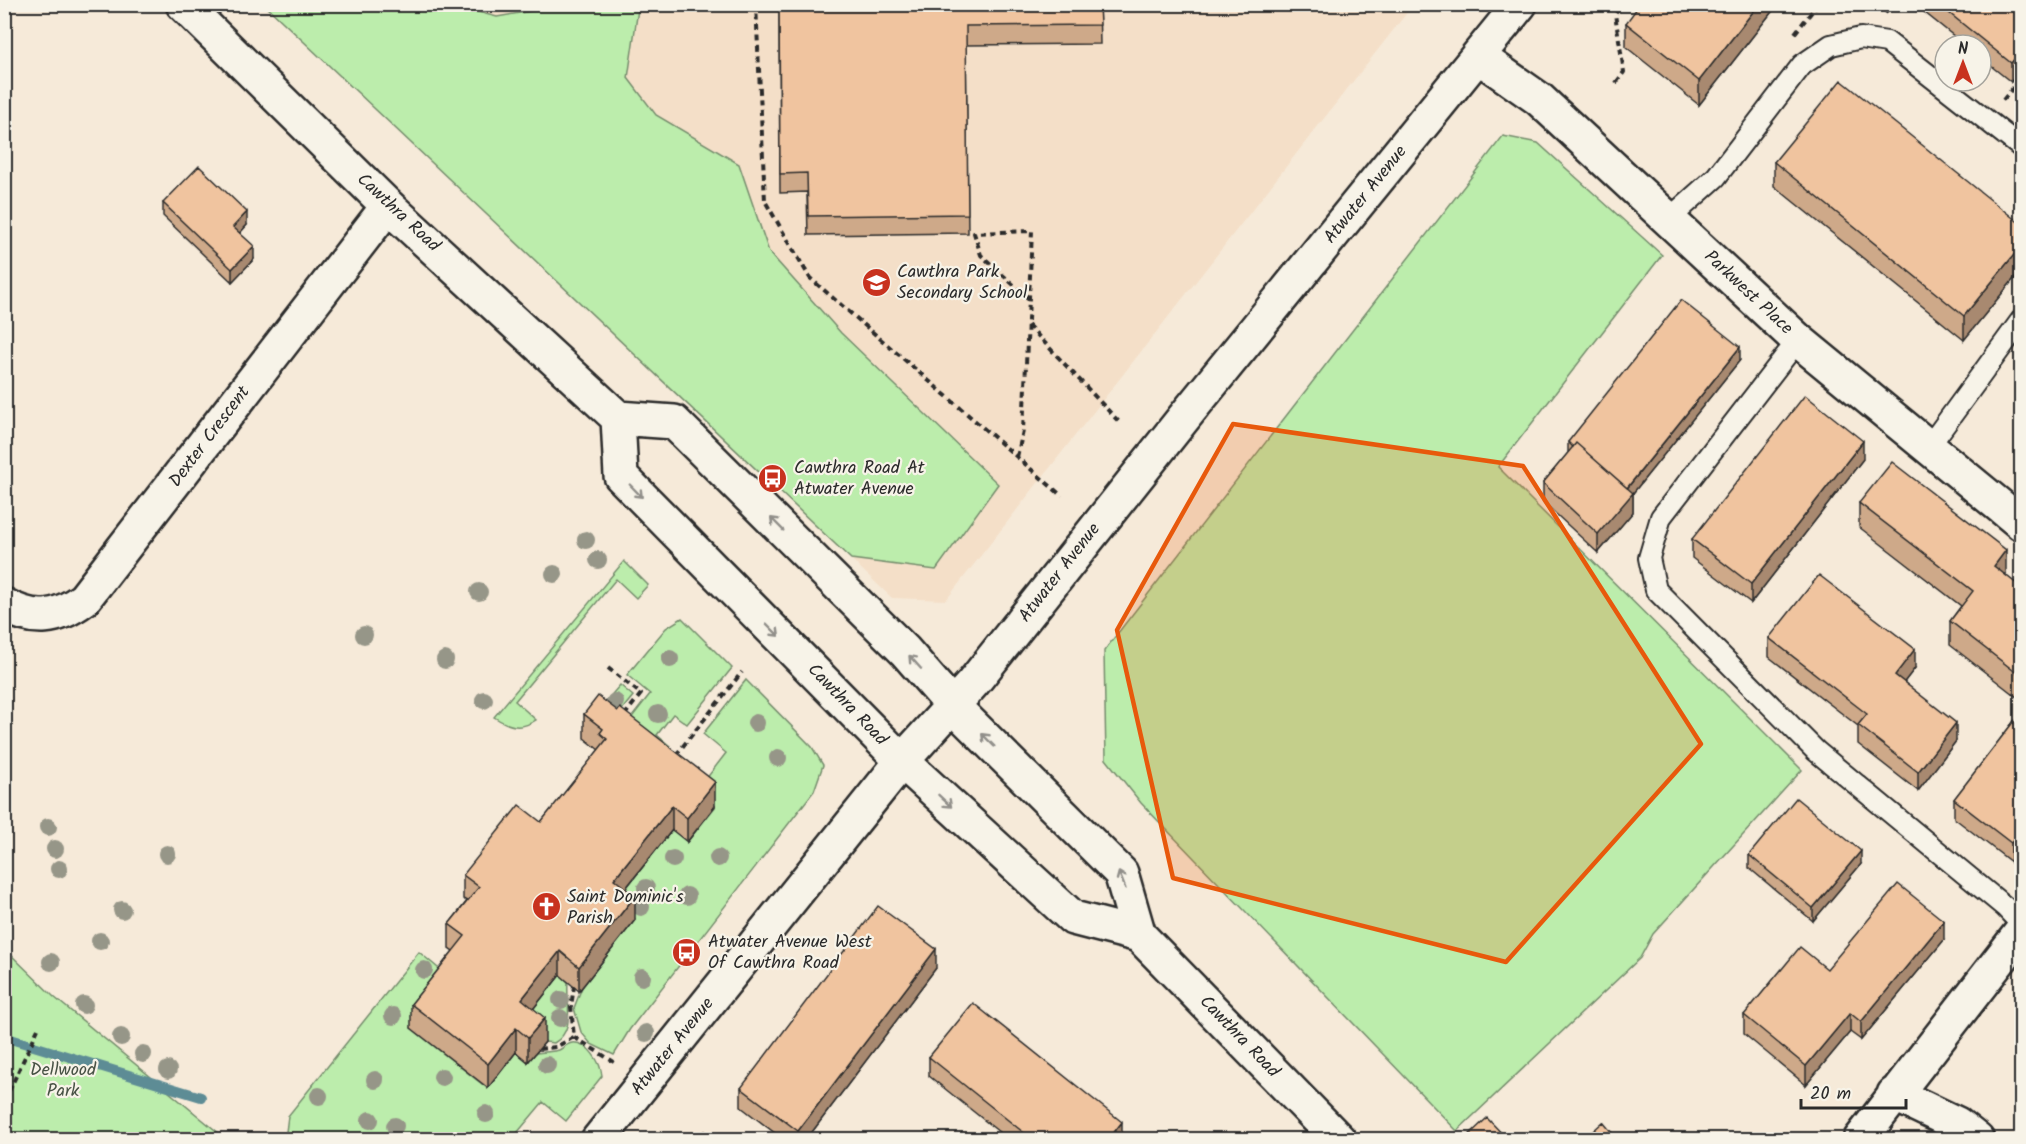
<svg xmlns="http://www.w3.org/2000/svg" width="2026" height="1144" font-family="Kalam,sans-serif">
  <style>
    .built { fill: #f4dfc8 }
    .green { fill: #bcedac; stroke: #748c6c; stroke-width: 1.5 }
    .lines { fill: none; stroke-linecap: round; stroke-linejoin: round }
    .stream { stroke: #5d8c95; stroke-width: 10 }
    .lane-casing { stroke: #2b2b2b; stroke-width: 24 }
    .street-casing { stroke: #2b2b2b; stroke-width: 38 }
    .secondary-casing { stroke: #2b2b2b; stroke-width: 38 }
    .path { stroke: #2b2b2b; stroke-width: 4; stroke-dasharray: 6 4.5; stroke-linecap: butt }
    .lane { stroke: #f7f3e8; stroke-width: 20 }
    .street { stroke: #f7f3e8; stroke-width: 33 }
    .secondary { stroke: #f7f3e8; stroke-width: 33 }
    .tree { fill: #969688 }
    .wall { fill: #cea989; stroke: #2b2b2b; stroke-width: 1.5 }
    .shaded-wall { fill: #a8896f; stroke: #2b2b2b; stroke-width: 1.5 }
    .building { fill: #f0c49f; stroke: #2b2b2b; stroke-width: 1.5 }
    .oneway { stroke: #918f8a }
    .marked { fill: #e8590c; fill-opacity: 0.2; stroke: #e8590c; stroke-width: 4.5; stroke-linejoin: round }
    .labels { text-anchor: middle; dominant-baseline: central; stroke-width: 4.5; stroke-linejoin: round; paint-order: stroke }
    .street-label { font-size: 18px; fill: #2b2b2b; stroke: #f7f3e8 }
    .poi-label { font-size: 18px; fill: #2b2b2b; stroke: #f7f3e8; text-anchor: start }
    .park-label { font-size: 18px; fill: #485245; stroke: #f7f3e8 }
  </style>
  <rect width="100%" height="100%" fill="#f6ead9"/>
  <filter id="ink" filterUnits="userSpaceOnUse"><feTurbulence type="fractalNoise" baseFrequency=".0167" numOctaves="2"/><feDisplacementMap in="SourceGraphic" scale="12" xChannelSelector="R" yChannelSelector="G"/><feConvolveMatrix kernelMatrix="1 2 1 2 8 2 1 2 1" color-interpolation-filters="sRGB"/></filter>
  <g filter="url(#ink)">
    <path class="built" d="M 265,5 L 1413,5 L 946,600 L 892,598 Z"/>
    <path class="green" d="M 265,5 L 451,5 L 497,17 L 565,5 L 615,5 L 638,9 L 628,78 L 656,115 L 739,164 L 769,252 L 841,333 L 998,484 L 936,570 L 851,559 Z
      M 1503,136 L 1538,143 L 1662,255 L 1498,467 L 1802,770 L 1653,934 L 1640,958 L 1457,1131 L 1141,803 L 1106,759 L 1104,651 Z
      M 624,561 L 648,585 L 636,598 L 616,579 L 515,701 L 536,720 C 521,730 509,727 494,717 Z
      M 682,618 L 732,668 L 687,724 L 673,714 L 657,735 L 670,746 L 666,751 L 629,721 L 650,694 L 627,675 L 666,628 Z
      M 746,680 L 812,747 L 823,765 L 814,791 L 630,1029 L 614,1055 L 591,1044 L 581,1032 L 574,1008 L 614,903 L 672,830 L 688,841 L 715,807 L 696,792 L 726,753 L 703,734 Z
      M 620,685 L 633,696 L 608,727 L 598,720 L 607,700 Z
      M 5,949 L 54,997 L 226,1139 L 5,1139 Z
      M 419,952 L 450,978 L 411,1028 L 487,1088 L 516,1052 L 528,1062 L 535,1053 C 543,1052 551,1052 559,1050 C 563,1048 567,1044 572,1043 C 588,1041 601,1063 602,1076 L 566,1121 L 543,1102 L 512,1139 L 285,1140 L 288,1116 Z
      M 560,975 L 568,982 C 566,1005 576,1030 554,1043 L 545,1042 L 522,1023 Z"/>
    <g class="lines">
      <path class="stream" d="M 4,1037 L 201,1097"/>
      <defs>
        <path id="lane" d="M 1669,219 L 1716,177 L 1802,65 L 1831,45 L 1861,38 L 1887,42 L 2022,148
          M 1798,340 L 1661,517 L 1649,558 L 1656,590 L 1816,751 L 2005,907 L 2022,925
          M 1927,449 L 2022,319"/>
        <path id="street" d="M 1479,57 L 1539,99 L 1798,340 L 2022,524
          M 4,605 C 35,622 57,619 84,599 L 388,206
          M 1894,1094 L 1957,1124 L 1977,1140
          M 1860,1140 L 2022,931"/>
        <path id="secondary" d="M 183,4 L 388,206 L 618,418 L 674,422 L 905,651 L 953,706 L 1121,873 L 1139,935 L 1339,1140
          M 618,418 L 621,476 L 902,761 L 1073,918 L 1139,935
          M 598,1140 L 902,761 L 973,683 L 1190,410 L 1520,4"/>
      </defs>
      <use href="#lane" class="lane-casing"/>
      <use href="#street" class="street-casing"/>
      <use href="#secondary" class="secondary-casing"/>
      <path class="path" d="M 756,4 L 765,201 L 810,278 L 1062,496
        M 1877,4 L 1888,13
        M 1795,33 L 1818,4
        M 1616,83 L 1624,72 L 1615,14 L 1622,4
        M 2003,100 L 2022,77
        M 1028,325 L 1120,423
        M 1017,457 L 1023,431 L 1032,231 L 974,233 L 981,255 L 1029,299
        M 608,668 L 641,694 L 624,716
        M 676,755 L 742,672
        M 574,1037 L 614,1062
        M 539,1049 L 556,1047 L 574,1037 L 571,1007 L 574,986
        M 9,1091 L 38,1029"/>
      <use href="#lane" class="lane"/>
      <use href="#street" class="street"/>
      <use href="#secondary" class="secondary"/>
    </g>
    <g class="tree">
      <circle cx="586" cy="540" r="9"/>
      <circle cx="598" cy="560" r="9"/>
      <circle cx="554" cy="574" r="9"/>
      <circle cx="479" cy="592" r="9"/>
      <circle cx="364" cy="635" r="9"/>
      <circle cx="670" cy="659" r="9"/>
      <circle cx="445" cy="660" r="9"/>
      <circle cx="484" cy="700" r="9"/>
      <circle cx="615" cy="702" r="9"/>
      <circle cx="658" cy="714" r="9"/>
      <circle cx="756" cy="723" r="9"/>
      <circle cx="778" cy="758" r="9"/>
      <circle cx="48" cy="827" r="9"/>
      <circle cx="55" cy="849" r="9"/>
      <circle cx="167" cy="854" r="9"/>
      <circle cx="718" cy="858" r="9"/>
      <circle cx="673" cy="859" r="9"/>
      <circle cx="59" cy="869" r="9"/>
      <circle cx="646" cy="888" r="9"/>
      <circle cx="687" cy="896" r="9"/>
      <circle cx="641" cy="907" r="9"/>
      <circle cx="122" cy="910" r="9"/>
      <circle cx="100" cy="941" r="9"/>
      <circle cx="51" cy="962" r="9"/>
      <circle cx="424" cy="970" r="9"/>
      <circle cx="642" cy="977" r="9"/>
      <circle cx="561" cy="1000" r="9"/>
      <circle cx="84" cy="1005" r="9"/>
      <circle cx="393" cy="1016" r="9"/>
      <circle cx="560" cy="1018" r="9"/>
      <circle cx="646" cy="1033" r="9"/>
      <circle cx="121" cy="1037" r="9"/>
      <circle cx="143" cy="1054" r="9"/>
      <circle cx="547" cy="1065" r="9"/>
      <circle cx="168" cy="1070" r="9"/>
      <circle cx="442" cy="1077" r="9"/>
      <circle cx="375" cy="1080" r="9"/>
      <circle cx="319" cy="1096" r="9"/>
      <circle cx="486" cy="1114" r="9"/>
      <circle cx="370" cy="1120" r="9"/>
      <circle cx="395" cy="1126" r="9"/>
    </g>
    <path class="wall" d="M 779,4 L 1099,4 L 1100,44 L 966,45 L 968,233 L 808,235 L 807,192 L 780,193 Z
      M 1778,4 L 1699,105 L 1626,47 L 1626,23 Z
      M 1914,4 L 2022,4 L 2022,69 L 2011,82 L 1981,58 L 1981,45 L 1965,45 Z
      M 2022,70 L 2022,90 L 2021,89 Z
      M 1774,162 L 2022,225 L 2022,269 L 1964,340 L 1774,186 Z
      M 163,203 L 247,225 L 240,233 L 254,259 L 232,282 L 163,216 Z
      M 1740,360 L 1633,493 L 1633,512 L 1598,553 L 1543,502 L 1543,483 L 1568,453 L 1568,442 Z
      M 1863,459 L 1751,603 L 1692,558 L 1692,539 Z
      M 1859,503 L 2006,574 L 2005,575 L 2022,588 L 2022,701 L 1950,645 L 1950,621 L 1961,606 L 1859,527 Z
      M 1769,638 L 1915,668 L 1904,682 L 1956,741 L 1918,791 L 1858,744 L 1858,726 L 1769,657 Z
      M 584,714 L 715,806 L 687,842 L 672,830 L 626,888 L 635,920 L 579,991 L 560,975 L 533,1009 L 545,1042 L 528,1062 L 516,1052 L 488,1088 L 411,1028 L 411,1004 L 453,951 L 449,948 L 449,924 L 467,901 L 463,899 L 463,875 L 541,822 L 599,750 L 584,738 Z
      M 2014,721 L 2011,862 L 1954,818 L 1954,799 Z
      M 1749,855 L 1861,864 L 1813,921 L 1749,868 Z
      M 1944,940 L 1861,1040 L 1850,1032 L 1806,1085 L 1744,1034 L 1744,1015 L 1827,969 Z
      M 936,968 L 806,1140 L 784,1140 L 741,1107 L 741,1088 Z
      M 929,1057 L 1122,1140 L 1009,1140 L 929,1076 Z
      M 2022,1098 L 2022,1126 L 2017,1122 L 2017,1104 Z"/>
    <path class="shaded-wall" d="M 1759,4 L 1778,4 L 1699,105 L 1699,81 Z
      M 2022,50 L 2022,69 L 2011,82 L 2011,63 Z
      M 247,212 L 247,225 L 233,240 L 233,227 Z
      M 2022,245 L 2022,269 L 1964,340 L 1964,316 Z
      M 254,246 L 254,259 L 232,282 L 232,269 Z
      M 1740,347 L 1740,360 L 1633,493 L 1633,512 L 1598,553 L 1598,534 L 1625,491 Z
      M 1863,441 L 1863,459 L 1751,603 L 1751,584 Z
      M 2006,550 L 2006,574 L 1994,590 L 1994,566 Z
      M 1915,649 L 1915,668 L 1895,694 L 1895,675 Z
      M 1956,723 L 1956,741 L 1918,791 L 1918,772 Z
      M 715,782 L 715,806 L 687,842 L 687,818 Z
      M 672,806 L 672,830 L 614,903 L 614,879 Z
      M 2022,829 L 2022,848 L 2011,862 L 2011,843 Z
      M 1861,851 L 1861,864 L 1813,921 L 1813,908 Z
      M 635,896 L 635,920 L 579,991 L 579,967 Z
      M 1944,921 L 1944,940 L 1861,1040 L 1861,1022 Z
      M 936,949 L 936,968 L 806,1140 L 798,1140 L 798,1131 Z
      M 560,951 L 560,975 L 522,1023 L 522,999 Z
      M 1850,1013 L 1850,1032 L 1806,1085 L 1806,1066 Z
      M 545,1018 L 545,1042 L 528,1062 L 528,1038 Z
      M 516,1028 L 516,1052 L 488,1088 L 488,1064 Z
      M 1122,1122 L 1122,1140 L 1108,1140 Z"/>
    <path class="building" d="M 779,4 L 1099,4 L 1100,25 L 966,26 L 968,214 L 808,216 L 807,173 L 780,174 Z
      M 1640,4 L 1759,4 L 1699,81 L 1626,23 Z
      M 1938,4 L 2022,4 L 2022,50 L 2011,63 Z
      M 1841,80 L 2022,225 L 2022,245 L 1964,316 L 1774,162 Z
      M 199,166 L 247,212 L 233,227 L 254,246 L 232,269 L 163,203 Z
      M 1681,300 L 1740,347 L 1627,488 L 1576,443 L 1573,447 L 1568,442 Z
      M 1805,395 L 1863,441 L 1751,584 L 1692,539 Z
      M 1576,443 L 1633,493 L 1598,534 L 1543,483 Z
      M 1892,462 L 2006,550 L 1994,566 L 2022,588 L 2022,677 L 1950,621 L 1973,591 L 1859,503 Z
      M 1819,575 L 1915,649 L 1895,675 L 1956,723 L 1918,772 L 1858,725 L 1867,714 L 1769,638 Z
      M 598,696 L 618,711 L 620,708 L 715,782 L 687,818 L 672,806 L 614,879 L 635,896 L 579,967 L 560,951 L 522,999 L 545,1018 L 528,1038 L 516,1028 L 488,1064 L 411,1004 L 465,936 L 449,924 L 479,887 L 463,875 L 519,805 L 541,822 L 607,739 L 600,733 L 603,729 L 584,714 Z
      M 2014,721 L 2022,727 L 2022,829 L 2011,843 L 1954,799 Z
      M 1796,798 L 1861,851 L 1813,908 L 1749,855 Z
      M 1898,884 L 1944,921 L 1861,1022 L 1850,1013 L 1806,1066 L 1744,1015 L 1800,947 L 1827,969 Z
      M 878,906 L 936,949 L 798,1131 L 741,1088 Z
      M 973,1003 L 1122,1122 L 1108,1140 L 1033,1140 L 929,1057 Z
      M 2022,1098 L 2022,1107 L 2017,1104 Z
      M 1487,1118 L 1508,1140 L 1473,1140 L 1469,1135 Z
      M 1603,1122 L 1618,1140 L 1583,1140 Z
      M 704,1131 L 715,1140 L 698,1140 Z"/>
    <defs><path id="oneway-shaft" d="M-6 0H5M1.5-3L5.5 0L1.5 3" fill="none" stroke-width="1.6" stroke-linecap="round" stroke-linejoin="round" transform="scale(1.5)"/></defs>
    <g class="oneway">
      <use href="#oneway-shaft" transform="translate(636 491) rotate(46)"/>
      <use href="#oneway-shaft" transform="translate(777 524) rotate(-135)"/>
      <use href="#oneway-shaft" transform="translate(773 630) rotate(45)"/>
      <use href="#oneway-shaft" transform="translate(915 662) rotate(-132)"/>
      <use href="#oneway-shaft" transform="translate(988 740) rotate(-135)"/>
      <use href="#oneway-shaft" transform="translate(945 801) rotate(43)"/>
      <use href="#oneway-shaft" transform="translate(1122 880) rotate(-112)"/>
    </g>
  </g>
  <path class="marked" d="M 1233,424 L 1523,466 L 1701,744 L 1506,962 L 1173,878 L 1117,630 Z"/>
  <defs>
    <symbol id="school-disc" viewBox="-11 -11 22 22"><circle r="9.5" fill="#c8321e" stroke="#f7f3e8"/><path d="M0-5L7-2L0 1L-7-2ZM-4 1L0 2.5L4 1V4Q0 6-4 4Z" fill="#fff"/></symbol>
    <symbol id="bus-disc" viewBox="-11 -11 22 22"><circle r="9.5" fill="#c8321e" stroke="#f7f3e8"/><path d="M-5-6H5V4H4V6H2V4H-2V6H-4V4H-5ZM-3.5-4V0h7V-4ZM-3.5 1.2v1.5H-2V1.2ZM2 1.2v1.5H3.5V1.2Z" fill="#fff"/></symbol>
    <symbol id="church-disc" viewBox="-11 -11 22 22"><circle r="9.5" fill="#c8321e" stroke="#f7f3e8"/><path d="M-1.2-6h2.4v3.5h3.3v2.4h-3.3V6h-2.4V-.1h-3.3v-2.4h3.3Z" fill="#fff"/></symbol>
  </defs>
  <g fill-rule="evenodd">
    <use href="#school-disc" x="860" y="266" width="33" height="33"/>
    <use href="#bus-disc" x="756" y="462" width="33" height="33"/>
    <use href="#church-disc" x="530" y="890" width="33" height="33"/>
    <use href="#bus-disc" x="670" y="936" width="33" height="33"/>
  </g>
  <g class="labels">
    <g class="street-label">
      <text transform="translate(1366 195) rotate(-51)">Atwater Avenue</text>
      <text transform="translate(398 213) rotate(43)">Cawthra Road</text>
      <text transform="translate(1748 293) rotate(43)">Parkwest Place</text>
      <text transform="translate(210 437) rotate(-53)">Dexter Crescent</text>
      <text transform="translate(1060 573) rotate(-52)">Atwater Avenue</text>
      <text transform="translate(847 705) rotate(46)">Cawthra Road</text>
      <text transform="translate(1239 1037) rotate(46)">Cawthra Road</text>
      <text transform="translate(673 1047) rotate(-51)">Atwater Avenue</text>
    </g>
    <g class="poi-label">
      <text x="897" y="272">Cawthra Park<tspan x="897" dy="21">Secondary School</tspan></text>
      <text x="794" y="468">Cawthra Road At<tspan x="794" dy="21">Atwater Avenue</tspan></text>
      <text x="567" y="897">Saint Dominic's<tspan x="567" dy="21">Parish</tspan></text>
      <text x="708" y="942">Atwater Avenue West<tspan x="708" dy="21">Of Cawthra Road</tspan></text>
    </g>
    <g class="park-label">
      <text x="63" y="1070">Dellwood<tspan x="63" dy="21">Park</tspan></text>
    </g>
  </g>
  <rect width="2026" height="1144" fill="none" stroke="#f7f3e8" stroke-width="24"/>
  <rect x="12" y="12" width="2002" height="1120" fill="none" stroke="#2b2b2b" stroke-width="2" filter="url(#ink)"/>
  <g transform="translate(1963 63)"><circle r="28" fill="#f7f3e8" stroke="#a5a39c" stroke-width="1.5"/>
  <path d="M0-4.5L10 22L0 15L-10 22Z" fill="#c8321e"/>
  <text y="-9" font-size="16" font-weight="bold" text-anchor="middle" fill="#2b2b2b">N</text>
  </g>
  <path d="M1801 1099v9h105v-9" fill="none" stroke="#2b2b2b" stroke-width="3"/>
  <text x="1810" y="1099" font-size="18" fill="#2b2b2b" stroke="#f7f3e8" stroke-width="4.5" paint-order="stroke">20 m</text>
</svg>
